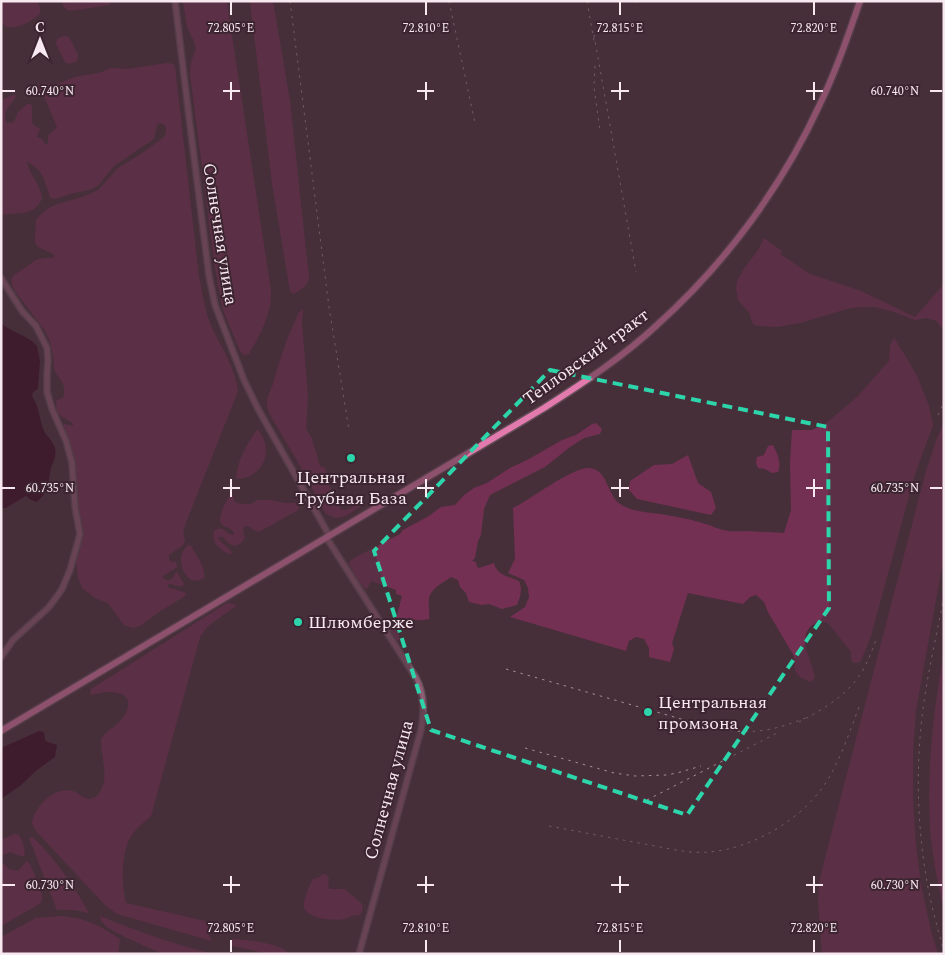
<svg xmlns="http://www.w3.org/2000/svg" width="945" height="955" font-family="Spectral,serif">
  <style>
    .green { fill: #743053 }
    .water { fill: #360421 }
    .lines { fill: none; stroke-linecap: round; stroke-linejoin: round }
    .minor-casing { stroke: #634d57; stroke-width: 8 }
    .major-casing { stroke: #634d57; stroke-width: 9 }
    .minor { stroke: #8f5b73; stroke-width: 5 }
    .major { stroke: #e37aad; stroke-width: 6 }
    .rail { stroke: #a39098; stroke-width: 1; stroke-dasharray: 2.5 5; stroke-linecap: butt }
    .marked { fill: none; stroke: #2dd5ab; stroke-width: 4; stroke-dasharray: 10 6; stroke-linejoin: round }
    .ticks { fill: none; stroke: #f8e8ef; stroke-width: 2 }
    .poi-dot { fill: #2dd5ab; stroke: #3c2530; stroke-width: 2 }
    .labels { text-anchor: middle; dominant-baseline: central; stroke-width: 4; stroke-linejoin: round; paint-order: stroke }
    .street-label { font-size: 18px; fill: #f8e8ef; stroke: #3c2530 }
    .poi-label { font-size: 18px; fill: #f8e8ef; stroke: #3c2530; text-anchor: start }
    .ticks-label { font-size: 12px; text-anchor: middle; fill: #f8e8ef; stroke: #3c2530; stroke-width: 4; stroke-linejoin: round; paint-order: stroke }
  </style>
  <rect width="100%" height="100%" fill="#472f3a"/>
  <path class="green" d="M 1,1 L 37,1 L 40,7 L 40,14 C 31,22 18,29 6,27 L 1,22 Z
    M 62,1 L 111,1 L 111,2 L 109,5 L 70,11 C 65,9 63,7 62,1 Z
    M 183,1 L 227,1 L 227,3 L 271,291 C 272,313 260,335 249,354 L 244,355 L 240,351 L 223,310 L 215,267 L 190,74 C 190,65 192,58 196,49 L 194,41 L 187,27 Z
    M 250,1 L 273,1 L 290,101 L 309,278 C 308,286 300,290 293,294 L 290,291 L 272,183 Z
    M 63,36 L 69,37 L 78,55 L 77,61 C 73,63 69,65 65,62 L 56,44 L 57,39 Z
    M 167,63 L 173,64 L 175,67 L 199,277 C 203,295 205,314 213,330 C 223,350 235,368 238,391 L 185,525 L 183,533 L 185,541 L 183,545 L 169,555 L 169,560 L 171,562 L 175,561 L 177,564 L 177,567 L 163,576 L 164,579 C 170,582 173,579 175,573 L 177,572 L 184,584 L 182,586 L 176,586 L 172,584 L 168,584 L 168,587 L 186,593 L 185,596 L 159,612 L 140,626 L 133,628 L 124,625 L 108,603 L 95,598 L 82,588 L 78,578 L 76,560 L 82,535 L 78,512 L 75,470 L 73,456 L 64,426 L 64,424 L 73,426 L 73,423 C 63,418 53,413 57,400 L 63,398 C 68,381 57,380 54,368 C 54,364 54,360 53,356 C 52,348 50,340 46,332 L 15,291 C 7,277 13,276 23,269 C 37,260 34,258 53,258 L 55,255 L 38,247 L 35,243 L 36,220 L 40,215 L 47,209 L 55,205 L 85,196 L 98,190 L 118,168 L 144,152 L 164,137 L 166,133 L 166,128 L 164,124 L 160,123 L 157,125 L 154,139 L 114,166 L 98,186 L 89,190 L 69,194 L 62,197 L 54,199 L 50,197 L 44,179 L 39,170 L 27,161 C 29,176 41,183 42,199 C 33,217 18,212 1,215 L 1,100 L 13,95 L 15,95 L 16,96 C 13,105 0,110 7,123 L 14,122 L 18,112 L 27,104 L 31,104 C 34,111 30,120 33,124 C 34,126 37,127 40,129 L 39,132 L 37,135 L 37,137 L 42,139 L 46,145 L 48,144 C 47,131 50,135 57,127 L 43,94 L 35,88 L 36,85 L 45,83 L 55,85 L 75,77 L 99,73 L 111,68 L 128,69 Z
    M 764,238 L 782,251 L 780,254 L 810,274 L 861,291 L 915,317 L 944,284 L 944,328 L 940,326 L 936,321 L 927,318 L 915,320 L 891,311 L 875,307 L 863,307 L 850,308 L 800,323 L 777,327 L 759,326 L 754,325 L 751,320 L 750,314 L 738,300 L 736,289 L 737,281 L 743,270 L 758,250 Z
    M 303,309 L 302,323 L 308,397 L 306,429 L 312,438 L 314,447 L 317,454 L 318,461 L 320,466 L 325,468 L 330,488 L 341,510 L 346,510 L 364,502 L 364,504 L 349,514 L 342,517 L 335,518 L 325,513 L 299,464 L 269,413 L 267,406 L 267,399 L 273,384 L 279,363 L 288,337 L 299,312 Z
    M 894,338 L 906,357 L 917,376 L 929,406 L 933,425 L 915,474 L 871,636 L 861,661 L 857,663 L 854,663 L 851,660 L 851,652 L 829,624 C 824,621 819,621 814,624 C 795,636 812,659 815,678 L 813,680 L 810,682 L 800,677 L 795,671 L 794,656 L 768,612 L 764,602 L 756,595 L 750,597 L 743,604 L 688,593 L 672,643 L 674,649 L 670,662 L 649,657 L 649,648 L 644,639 L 636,637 L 629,641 L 626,651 L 510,617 L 525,607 L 529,597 L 528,588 L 524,580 L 508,573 L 515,559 L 513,508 C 530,500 573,466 590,468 C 608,470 607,495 620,504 C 635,514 655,512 672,516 C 684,518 697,521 709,525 C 714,527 719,529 723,530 C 730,532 739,531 746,531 C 759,532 772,532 784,533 L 791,510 L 790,463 L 792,430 L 812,430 L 825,424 L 857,397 L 889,361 L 890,345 Z
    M 596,423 L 602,429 L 600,434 L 584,438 L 570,447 L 545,467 L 490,495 L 484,509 L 481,535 L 478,541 L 475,558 L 472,561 L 476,562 L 477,567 L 479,568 L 494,563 C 497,576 509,576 519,581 C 523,590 520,597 517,605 L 502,609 L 489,604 L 482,605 L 469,602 L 466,593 L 460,587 L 458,580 L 451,577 C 444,582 430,589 429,598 C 428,605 430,612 429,619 C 420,621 412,619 403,620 C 399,625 396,633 400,639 L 397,641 L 390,631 L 390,626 L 396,619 L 402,596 L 396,594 L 396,590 L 371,581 L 367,589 L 366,589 L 357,580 L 349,564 L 349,562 L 354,558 L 400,534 L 403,530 L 429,516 L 441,507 L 455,505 L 464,495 L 474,488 L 487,483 L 510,468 L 529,459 L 562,440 L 576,435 L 592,424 Z
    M 944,423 L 944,556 L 916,710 L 913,751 L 913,799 L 916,845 L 921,885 L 931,931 L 938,954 L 822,954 L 818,902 L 819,883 L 824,862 L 926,471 L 937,438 Z
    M 258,430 C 275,450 263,479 236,479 C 237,461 246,446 256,431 Z
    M 773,445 C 777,453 782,463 778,472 L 772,473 L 765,469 L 758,468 L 756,463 L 757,457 L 764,455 L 768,446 Z
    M 688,455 L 698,483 L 711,492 L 716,508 L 711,515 L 637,499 L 629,490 L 630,481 L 654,465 L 672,464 Z
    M 232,494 L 234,501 L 237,503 L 246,504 L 251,504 L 258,500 L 270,500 L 285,503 L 297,503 L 299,504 L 299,508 L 298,510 L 259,532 C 254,531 250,526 245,526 C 242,530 243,533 245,537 C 243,543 235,549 229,543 C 227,542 225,539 223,537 L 220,537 L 218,538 C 221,544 230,547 232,553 L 230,554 C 219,551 211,542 214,531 C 223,524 225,534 233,535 L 234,533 C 231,527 226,528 221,524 C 217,518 227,497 232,494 Z
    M 189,545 L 191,546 C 196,555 206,567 204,578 C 185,591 172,554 189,545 Z
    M 227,603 L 237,605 L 208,626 L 200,637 L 151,816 C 144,822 136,829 131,836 C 121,853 121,885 126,903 L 205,921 L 208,925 L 208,934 L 212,941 L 117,914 L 105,905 L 36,831 L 32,823 C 35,806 54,786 73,791 C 79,793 84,800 90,799 C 98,799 102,789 104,782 C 106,768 101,753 101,739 C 103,736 106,733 109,730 C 112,728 116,726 118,723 C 132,710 134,692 110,692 C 103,692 96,694 90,695 L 91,689 Z
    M 944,653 L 944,911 C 938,884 932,856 930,828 C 927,769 933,711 944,653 Z
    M 14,834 L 19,835 L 23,843 L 25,854 L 23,857 L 10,852 L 1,856 L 1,840 Z
    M 33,837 C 55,859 74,886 89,913 C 78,910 68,909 57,910 L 29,838 Z
    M 27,861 L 30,864 C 34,874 45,893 41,903 L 1,926 L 1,863 L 3,863 L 9,869 L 18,871 Z
    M 323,874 L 327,875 L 329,879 L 328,886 L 330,889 L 345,889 L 362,904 C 363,908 363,913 359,915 C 357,916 354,915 351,916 C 346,918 350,918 344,919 C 334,921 309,919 304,908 C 302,903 310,884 313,879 L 320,877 L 321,875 Z
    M 62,916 L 81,919 L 101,927 L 120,939 L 118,954 L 1,954 L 1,937 L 36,918 Z
    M 100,916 C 136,931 174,944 212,954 L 163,954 L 127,938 L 108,928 L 102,922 Z
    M 233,939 C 247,940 277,943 288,952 L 288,954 L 270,954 L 232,946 L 229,942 Z"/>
  <path class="water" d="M 1,323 C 12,333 28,335 37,346 L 40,361 L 38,389 L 33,392 L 32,396 C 40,407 39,421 45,433 C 49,438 54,443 55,449 C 57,456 53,462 51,468 C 48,482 49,494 36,502 L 31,500 L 26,496 L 24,497 L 6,508 L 2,508 Z
    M 39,731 L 44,732 L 45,740 L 48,742 L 57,745 L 55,757 L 37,770 L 20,786 L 1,799 L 1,748 Z"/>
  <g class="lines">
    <defs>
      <path id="minor" d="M 175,1 L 189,117 L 209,276 L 215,305 L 244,380 L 258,409 L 329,535
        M 1,278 L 22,311 L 36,326 L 47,348 L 48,360 L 47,374 L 47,392 L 52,409 L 66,441 L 72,463 L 75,507 L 80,534 L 70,570 L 62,589 L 55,599 L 48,608 L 13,640 L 1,657
        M 326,537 L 416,678 C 425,695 424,712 421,730 L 359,954"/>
      <path id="major" d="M 1,731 L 544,408 C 583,383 623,357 657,325 C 725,264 782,187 820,104 C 836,71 848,36 860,1"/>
    </defs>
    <use href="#minor" class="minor-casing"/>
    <use href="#major" class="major-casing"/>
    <use href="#minor" class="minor"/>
    <use href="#major" class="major"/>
    <path class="rail" d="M 290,1 L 329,307 L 349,430
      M 449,1 L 475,123
      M 587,1 L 594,41
      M 634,1 L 638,4
      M 594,35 L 636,272
      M 595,66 L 594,87 L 600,131
      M 938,415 L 944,402
      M 944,596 C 936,639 925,683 921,727 C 916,778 918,831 927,882 C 931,906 938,929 944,952
      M 506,669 L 702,725 C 743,735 766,734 805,718
      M 799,722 C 824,709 848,695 863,670 C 869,659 873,648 877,637
      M 525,748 L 614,773 L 635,776 L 666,775 L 677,773 L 701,766
      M 647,800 L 779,732
      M 549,826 L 676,850 C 687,852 699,853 710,852 C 753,848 801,820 825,784 C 840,761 849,733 859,707"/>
  </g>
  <path d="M0 0H945V955H0ZM 550,370 L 828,427 L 829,608 L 687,815 L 431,730 L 374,551 Z" fill="#472f3a" fill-opacity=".55" fill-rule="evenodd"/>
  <path class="marked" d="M 550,370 L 828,427 L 829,608 L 687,815 L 431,730 L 374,551 Z"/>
  <path class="ticks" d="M 231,2 L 231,15M 426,2 L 426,15M 620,2 L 620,15M 814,2 L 814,15M 231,82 L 231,100M 426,82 L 426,100M 620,82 L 620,100M 814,82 L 814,100M 2,91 L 15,91M 223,91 L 240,91M 417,91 L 434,91M 611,91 L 629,91M 806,91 L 823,91M 930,91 L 942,91M 231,479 L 231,497M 426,479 L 426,497M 620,479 L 620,497M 814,479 L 814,497M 2,488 L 15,488M 223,488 L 240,488M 417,488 L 434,488M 611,488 L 629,488M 806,488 L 823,488M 930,488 L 942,488M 231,876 L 231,893M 426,876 L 426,893M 620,876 L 620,893M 814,876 L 814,893M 2,885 L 15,885M 223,885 L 240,885M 417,885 L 434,885M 611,885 L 629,885M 806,885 L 823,885M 930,885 L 942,885M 231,940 L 231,952M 426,940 L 426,952M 620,940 L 620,952M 814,940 L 814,952"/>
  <g class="poi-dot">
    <circle cx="351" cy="458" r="5"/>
    <circle cx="298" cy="622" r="5"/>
    <circle cx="648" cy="712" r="5"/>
  </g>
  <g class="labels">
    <g class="street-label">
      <text transform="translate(220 234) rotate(81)">Солнечная улица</text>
      <text transform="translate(586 357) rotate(-36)">Тепловский тракт</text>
      <text transform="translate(389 790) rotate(-75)">Солнечная улица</text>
    </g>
    <g class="poi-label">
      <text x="351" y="477" text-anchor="middle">Центральная<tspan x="351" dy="21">Трубная База</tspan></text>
      <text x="308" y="622">Шлюмберже</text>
      <text x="658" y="702">Центральная<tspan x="658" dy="21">промзона</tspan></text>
    </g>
  </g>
  <g class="ticks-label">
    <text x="231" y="32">72.805°E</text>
    <text x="426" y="32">72.810°E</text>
    <text x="620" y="32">72.815°E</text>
    <text x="814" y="32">72.820°E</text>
    <text x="50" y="95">60.740°N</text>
    <text x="895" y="95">60.740°N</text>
    <text x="50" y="492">60.735°N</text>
    <text x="895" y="492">60.735°N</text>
    <text x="50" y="889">60.730°N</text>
    <text x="895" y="889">60.730°N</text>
    <text x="231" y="932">72.805°E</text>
    <text x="426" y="932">72.810°E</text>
    <text x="620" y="932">72.815°E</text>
    <text x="814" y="932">72.820°E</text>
  </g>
  <rect width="945" height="955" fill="none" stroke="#f8e8ef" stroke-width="5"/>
  <g transform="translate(40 40)" stroke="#3c2530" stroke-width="4" paint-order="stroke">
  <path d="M0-4L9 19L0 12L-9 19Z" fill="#f8e8ef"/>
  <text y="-8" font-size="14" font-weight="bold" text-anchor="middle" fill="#f8e8ef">С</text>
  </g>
</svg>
